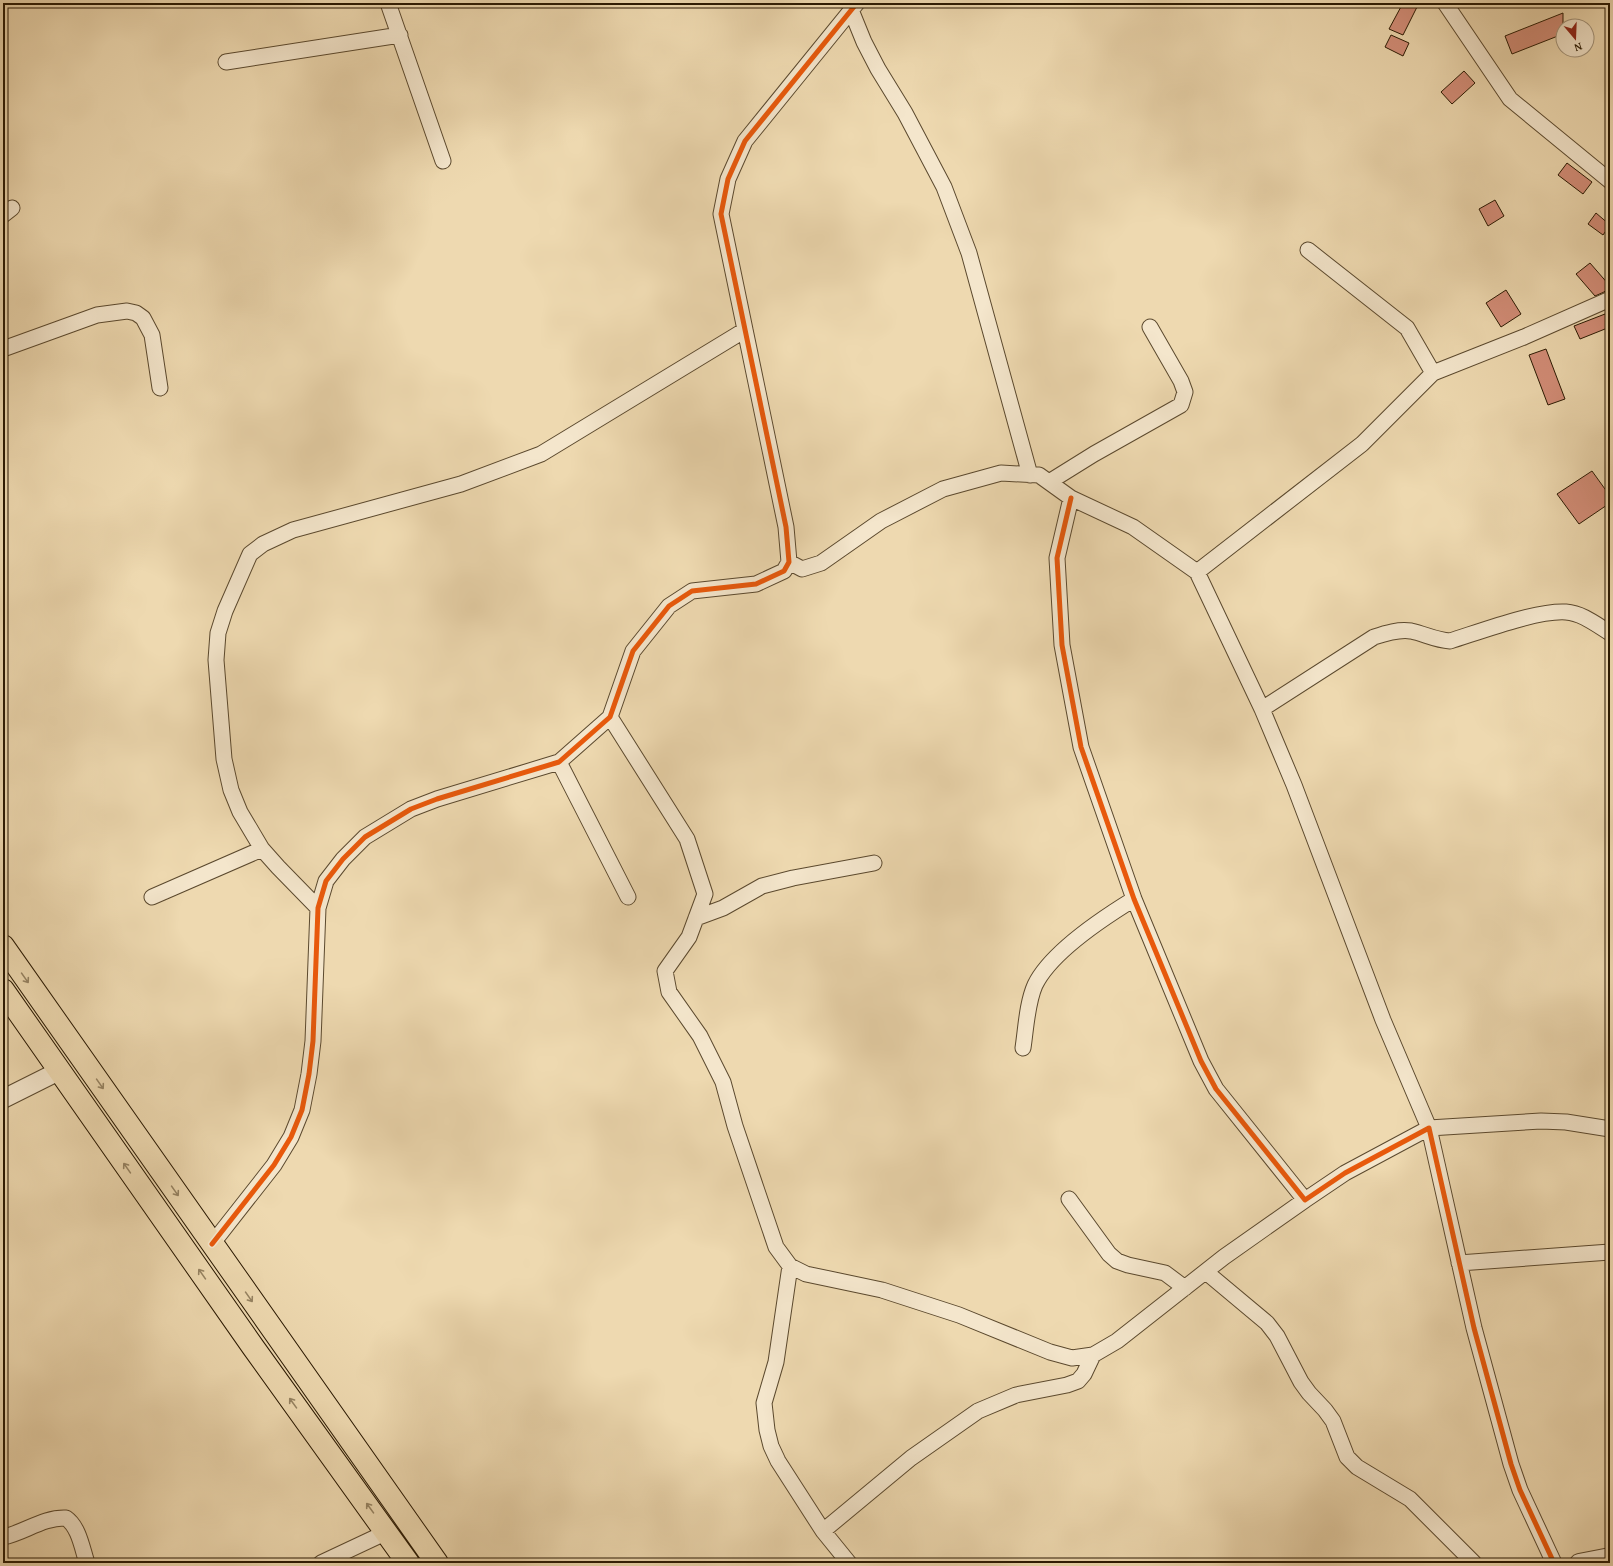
<svg xmlns="http://www.w3.org/2000/svg" width="1613" height="1566" font-family="'Gentium Book Plus',serif">
  <style>
    .building { fill: #d48e79; stroke: #2a1902 }
    .lines { fill: none; stroke-linecap: round; stroke-linejoin: round }
    .minor-casing { stroke: #5b492e; stroke-width: 17 }
    .tertiary-casing { stroke: #5b492e; stroke-width: 20 }
    .primary-casing { stroke: #2a1902; stroke-width: 24 }
    .minor { stroke: #f4e6cc; stroke-width: 15 }
    .tertiary { stroke: #f4e6cc; stroke-width: 18 }
    .primary { stroke: #eed9b0; stroke-width: 22 }
    .cycleway-casing { stroke: #f4e6cc; stroke-width: 8 }
    .cycleway { stroke: #e8590c; stroke-width: 5 }
    .oneway { stroke: #968362 }
  </style>
  <rect width="100%" height="100%" fill="#eed9b0"/>
  <filter id="stains"><feTurbulence type="fractalNoise" baseFrequency=".005" numOctaves="4"/><feColorMatrix values="0 0 0 0 .2 0 0 0 0 .09 0 0 0 0 .02 0 0 0 .5 -.17"/></filter>
  <radialGradient id="worn" r=".72"><stop offset=".6" stop-color="#630" stop-opacity="0"/><stop offset="1" stop-color="#630" stop-opacity=".3"/></radialGradient>
  <path class="building" d="M 1403,3 L 1419,3 L 1403,35 L 1389,29 Z
    M 1563,13 L 1563,34 L 1512,54 L 1505,36 Z
    M 1391,35 L 1409,43 L 1403,56 L 1385,47 Z
    M 1464,71 L 1475,83 L 1452,104 L 1441,92 Z
    M 1567,163 L 1592,182 L 1583,194 L 1558,175 Z
    M 1495,200 L 1504,216 L 1488,226 L 1479,209 Z
    M 1596,213 L 1610,225 L 1603,235 L 1588,224 Z
    M 1590,263 L 1610,286 L 1604,292 L 1595,296 L 1576,274 Z
    M 1506,290 L 1521,314 L 1501,327 L 1486,303 Z
    M 1605,314 L 1610,327 L 1580,339 L 1574,326 Z
    M 1546,349 L 1565,399 L 1548,405 L 1529,355 Z
    M 1592,471 L 1610,496 L 1610,503 L 1579,524 L 1557,494 Z"/>
  <g class="lines">
    <defs>
      <path id="minor" d="M 388,3 L 443,161
        M 1445,3 L 1510,99 L 1610,181
        M 851,10 L 864,42 L 878,69 L 905,113 L 944,187 L 969,253 L 1030,475
        M 226,62 L 400,35
        M 3,215 L 12,208
        M 1308,250 L 1407,328 L 1433,373
        M 3,349 L 97,315 L 127,311 L 136,313 L 143,318 L 152,335 L 160,388
        M 1049,482 L 1094,454 L 1181,405 L 1185,392 L 1181,381 L 1150,327
        M 1071,498 L 1057,558 L 1062,645 L 1081,747 L 1134,899 L 1201,1061 L 1216,1089 L 1305,1200 L 1345,1173 L 1429,1128 L 1474,1328 L 1511,1464 L 1520,1490 L 1554,1563
        M 789,562 L 802,569 L 821,563 L 881,521 L 943,489 L 1001,473 L 1039,475 L 1071,498 L 1133,527 L 1197,572 L 1262,709 L 1294,785 L 1383,1020 L 1429,1128 L 1541,1121 L 1566,1122 L 1610,1129
        M 1197,572 L 1362,444 L 1433,373 L 1524,337 L 1610,299
        M 1262,709 L 1374,637 C 1386,633 1399,629 1411,631 C 1425,634 1435,640 1450,641 C 1479,632 1537,610 1566,612 C 1582,613 1597,625 1610,633
        M 610,717 L 687,839 L 705,894 L 689,937 L 665,971 L 669,992 L 700,1036 L 723,1082 L 735,1126 L 776,1247 L 790,1266 L 806,1274 L 882,1290 L 959,1315 L 1050,1352 L 1072,1358 L 1093,1355 L 1117,1341 L 1224,1257 L 1305,1200
        M 559,762 L 628,897
        M 152,897 L 262,849
        M 318,908 L 278,867 L 262,849 L 240,812 L 231,790 L 224,759 L 216,660 L 218,633 L 225,611 L 250,554 L 263,544 L 293,530 L 461,484 L 541,454 L 745,330
        M 696,918 L 723,908 L 762,886 L 793,878 L 874,863
        M 1023,1048 C 1026,1028 1027,1003 1035,985 C 1051,952 1103,918 1134,899
        M 1069,1199 L 1109,1254 L 1117,1261 L 1128,1265 L 1165,1273 L 1185,1288
        M 212,1244 L 274,1165 L 291,1137 L 302,1110 L 309,1074 L 313,1041 L 318,908 L 326,881 L 343,859 L 365,837 L 411,809 L 437,799 L 559,762 L 610,717 L 633,651 L 669,606 L 692,591 L 756,584 L 784,571 L 789,562 L 786,527 L 721,214 L 728,179 L 745,141 L 857,3
        M 1459,1263 L 1610,1252
        M 790,1266 L 776,1362 L 764,1403 L 767,1430 L 771,1446 L 778,1461 L 823,1531 L 849,1563
        M 1206,1272 L 1267,1323 L 1277,1336 L 1301,1382 L 1309,1393 L 1325,1410 L 1333,1421 L 1347,1457 L 1357,1467 L 1410,1499 L 1474,1563
        M 823,1531 L 911,1458 L 978,1411 L 1016,1395 L 1067,1385 L 1078,1381 L 1084,1374 L 1093,1355
        M 3,1537 C 24,1533 43,1517 66,1518 C 79,1527 82,1548 87,1563
        M 321,1563 L 387,1532"/>
      <path id="tertiary" d="M 3,1099 L 59,1071
        M 1579,1563 L 1610,1557"/>
      <path id="primary" d="M 3,946 L 437,1563
        M 3,990 L 253,1347 L 408,1563"/>
    </defs>
    <use href="#minor" class="minor-casing"/>
    <use href="#tertiary" class="tertiary-casing"/>
    <use href="#primary" class="primary-casing"/>
    <use href="#minor" class="minor"/>
    <use href="#tertiary" class="tertiary"/>
    <use href="#primary" class="primary"/>
    <defs>
      <path id="cycleway" d="M 1071,498 L 1057,558 L 1062,645 L 1081,747 L 1134,899 L 1201,1061 L 1216,1089 L 1305,1200 L 1345,1173 L 1429,1128 L 1474,1328 L 1511,1464 L 1520,1490 L 1554,1563
        M 212,1244 L 274,1165 L 291,1137 L 302,1110 L 309,1074 L 313,1041 L 318,908 L 326,881 L 343,859 L 365,837 L 411,809 L 437,799 L 559,762 L 610,717 L 633,651 L 669,606 L 692,591 L 756,584 L 784,571 L 789,562 L 786,527 L 721,214 L 728,179 L 745,141 L 857,3"/>
    </defs>
    <use href="#cycleway" class="cycleway-casing"/>
    <use href="#cycleway" class="cycleway"/>
  </g>
  <defs><path id="oneway-shaft" d="M-6 0H5M1.5-3L5.5 0L1.5 3" fill="none" stroke-width="1.6" stroke-linecap="round" stroke-linejoin="round"/></defs>
  <g class="oneway">
    <use href="#oneway-shaft" transform="translate(25 978) rotate(55)"/>
    <use href="#oneway-shaft" transform="translate(100 1084) rotate(55)"/>
    <use href="#oneway-shaft" transform="translate(127 1168) rotate(-125)"/>
    <use href="#oneway-shaft" transform="translate(175 1191) rotate(55)"/>
    <use href="#oneway-shaft" transform="translate(202 1274) rotate(-125)"/>
    <use href="#oneway-shaft" transform="translate(249 1297) rotate(55)"/>
    <use href="#oneway-shaft" transform="translate(293 1403) rotate(-126)"/>
    <use href="#oneway-shaft" transform="translate(370 1508) rotate(-126)"/>
  </g>
  <rect width="1613" height="1566" fill="none" stroke="#eed9b0" stroke-width="16"/>
  <rect x="4" y="4" width="1605" height="1558" fill="none" stroke="#2a1902" stroke-width="2"/>
  <rect x="8" y="8" width="1597" height="1550" fill="none" stroke="#2a1902"/>
  <g transform="translate(1575 38) rotate(161)"><circle r="19" fill="#f4e6cc" stroke="#a3947b"/>
  <path d="M0-3L7 15L0 10L-7 15Z" fill="#8f2418"/>
  <text y="-6" font-size="11" font-weight="bold" text-anchor="middle" fill="#2a1902">N</text>
  </g>
  <rect width="100%" height="100%" filter="url(#stains)"/>
  <rect width="100%" height="100%" fill="url(#worn)"/>
</svg>
